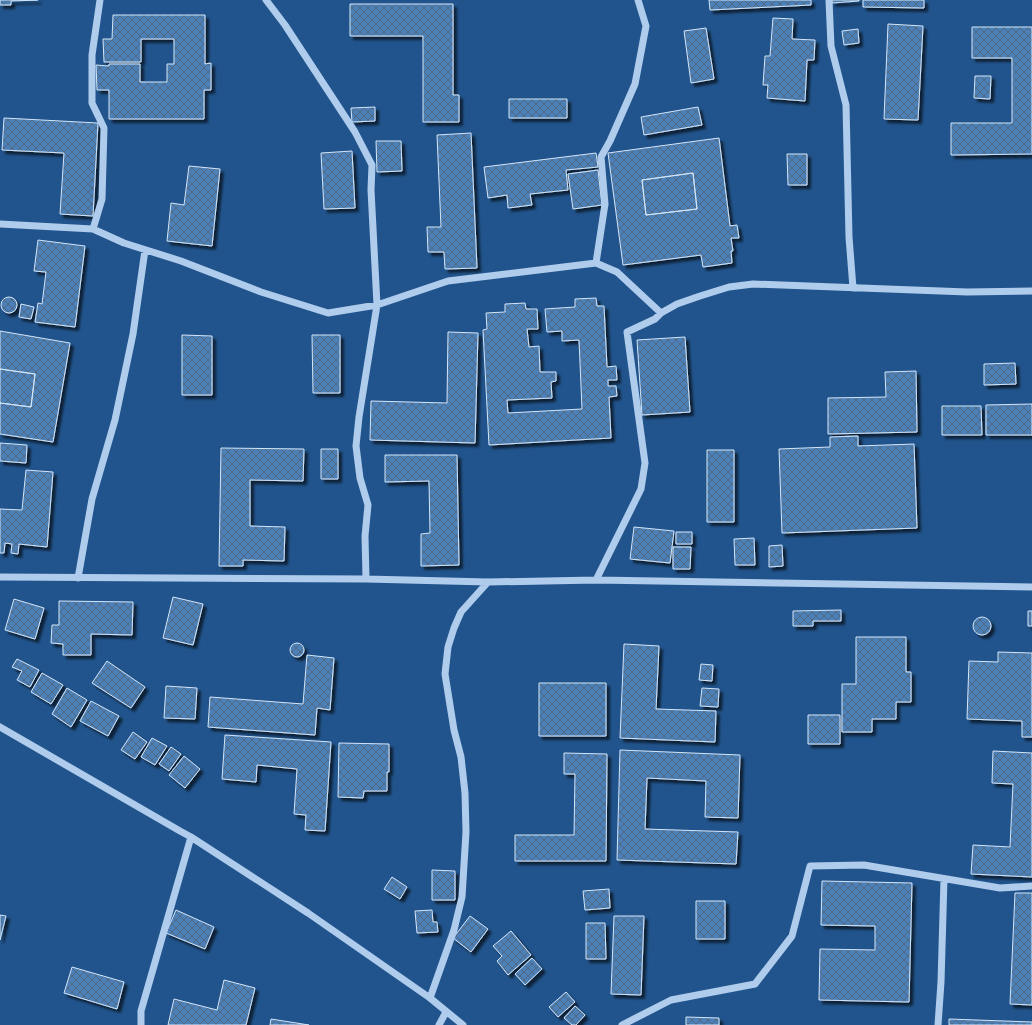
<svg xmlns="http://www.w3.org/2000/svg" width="1032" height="1025" font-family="'Work Sans',sans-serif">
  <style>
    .building { fill: url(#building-cross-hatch); stroke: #d4e6f9; fill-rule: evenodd; filter: url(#shadow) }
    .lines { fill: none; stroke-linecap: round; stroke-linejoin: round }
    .minor { stroke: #afccec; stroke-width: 7 }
  </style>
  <defs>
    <pattern id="building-cross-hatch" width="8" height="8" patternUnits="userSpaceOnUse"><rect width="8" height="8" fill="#4d80b6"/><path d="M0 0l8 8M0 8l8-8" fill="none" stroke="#4d6986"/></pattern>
    <filter id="shadow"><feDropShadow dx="3.5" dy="3.5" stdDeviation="1" flood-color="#0009"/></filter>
  </defs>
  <rect width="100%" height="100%" fill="#21548c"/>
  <path class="building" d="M 0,0 L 38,0 L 11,1 L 11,5 L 0,5 Z
    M 709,0 L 811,0 L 811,5 L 710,10 Z
    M 832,0 L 859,0 L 859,1 L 832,3 Z
    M 863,0 L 924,0 L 924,8 L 863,7 Z
    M 350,4 L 453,4 L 453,95 L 459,95 L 459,122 L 423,122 L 423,36 L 350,36 Z
    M 113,15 L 205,15 L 205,64 L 211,63 L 211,90 L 204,90 L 204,119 L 109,119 L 109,90 L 97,90 L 96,65 L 109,66 L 109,64 L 140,64 L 140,82 L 167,82 L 167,64 L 174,64 L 174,39 L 141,39 L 141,62 L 104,62 L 103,39 L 112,39 Z
    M 773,18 L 793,19 L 792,39 L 815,40 L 814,60 L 807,60 L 805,101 L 767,98 L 768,85 L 763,85 L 765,56 L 770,56 Z
    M 888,24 L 923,26 L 918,120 L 884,119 Z
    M 972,27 L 1032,27 L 1032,154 L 951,155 L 951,123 L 1012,123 L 1012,58 L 972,58 Z
    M 706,28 L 714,79 L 691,83 L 684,31 Z
    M 858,29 L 859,43 L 844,45 L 842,31 Z
    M 975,76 L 991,76 L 990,99 L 974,98 Z
    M 509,99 L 567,99 L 567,118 L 509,118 Z
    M 375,107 L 375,121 L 352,122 L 351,108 Z
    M 698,107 L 702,125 L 644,135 L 641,117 Z
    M 4,118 L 98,123 L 93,216 L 60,214 L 64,153 L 2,150 Z
    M 471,133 L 477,268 L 445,269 L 444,252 L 428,252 L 427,227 L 441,227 L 437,135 Z
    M 719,138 L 730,226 L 737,225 L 739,238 L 731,238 L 733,251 L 731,251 L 732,263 L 703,267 L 701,255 L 623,265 L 608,153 ZM 693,173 L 697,209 L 646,215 L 642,180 Z
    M 376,141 L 401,141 L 402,171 L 377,172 Z
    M 352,151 L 355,208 L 324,209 L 321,153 Z
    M 596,153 L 598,167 L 566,170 L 568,190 L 530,194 L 532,205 L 508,208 L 507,195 L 488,198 L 484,167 Z
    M 787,154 L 807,154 L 807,185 L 788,185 Z
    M 189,166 L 220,169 L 212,246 L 167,241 L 171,203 L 184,205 Z
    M 598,170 L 602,205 L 573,209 L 568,174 Z
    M 693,173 L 697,209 L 646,215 L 642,180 Z
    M 38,240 L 85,246 L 75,327 L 35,322 L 38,303 L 42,304 L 46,272 L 34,271 Z
    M1 305a8 8 0 1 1 16 0a8 8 0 1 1-16 0Z
    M 596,298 L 597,306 L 604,306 L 607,367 L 616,366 L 617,380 L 608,380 L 608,386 L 616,386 L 617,396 L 609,397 L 611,438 L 489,445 L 483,330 L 487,329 L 486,313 L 505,312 L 505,304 L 525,303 L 526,309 L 537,309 L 538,329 L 527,329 L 529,347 L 539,346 L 540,372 L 556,372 L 556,381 L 551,382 L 552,398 L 507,400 L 508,413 L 582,409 L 579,340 L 562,341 L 562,331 L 547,332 L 545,309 L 575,307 L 575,299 Z
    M 21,304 L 34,307 L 31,319 L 19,317 Z
    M 0,331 L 70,343 L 53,442 L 0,434 L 0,403 L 31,407 L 35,374 L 0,369 Z
    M 448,332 L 478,333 L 475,443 L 370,440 L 371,401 L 447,403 Z
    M 182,335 L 212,336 L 212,395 L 182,395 Z
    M 312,335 L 340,335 L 340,393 L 313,393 Z
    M 685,337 L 690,412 L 642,415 L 637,340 Z
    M 1015,363 L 1016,384 L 984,385 L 984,364 Z
    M 0,369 L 35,374 L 31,407 L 0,403 Z
    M 916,371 L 917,432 L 828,434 L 828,398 L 886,397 L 885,372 Z
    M 1032,404 L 1032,435 L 986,435 L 986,405 Z
    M 942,406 L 981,406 L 982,435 L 942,435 Z
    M 858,436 L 858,446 L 914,444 L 917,528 L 782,533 L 779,449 L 830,447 L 830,437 Z
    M 0,443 L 27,445 L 26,463 L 0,461 Z
    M 221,448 L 304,449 L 303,481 L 250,480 L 250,526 L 285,527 L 284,561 L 243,560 L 243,566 L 219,566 Z
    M 321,449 L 338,449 L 338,479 L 321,479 Z
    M 707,450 L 734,450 L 734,522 L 707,522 Z
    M 385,455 L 457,455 L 459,565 L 421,566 L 421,534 L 430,533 L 429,481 L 385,482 Z
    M 26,470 L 53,472 L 47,547 L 19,544 L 18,554 L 11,553 L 12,544 L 5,543 L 4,553 L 0,553 L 0,509 L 22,510 Z
    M 634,527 L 674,531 L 670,563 L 630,559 Z
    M 676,532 L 692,532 L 692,544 L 676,544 Z
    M 754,538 L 755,565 L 735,565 L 734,539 Z
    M 782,545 L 783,566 L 769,567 L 769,546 Z
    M 673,547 L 691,547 L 690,569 L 673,569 Z
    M 173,597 L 203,604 L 193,645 L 163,638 Z
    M 14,599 L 44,608 L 35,639 L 5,630 Z
    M 59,601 L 133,602 L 132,635 L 91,634 L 91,655 L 63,655 L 63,644 L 51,643 L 52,625 L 59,625 Z
    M 841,610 L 841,621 L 813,621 L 813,626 L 793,626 L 793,611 Z
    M 1028,611 L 1032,611 L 1032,626 L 1028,626 Z
    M973 626a9 9 0 1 1 18 0a9 9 0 1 1-18 0Z
    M 856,637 L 906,637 L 906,672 L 911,672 L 911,702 L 896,702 L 896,719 L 872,719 L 872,732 L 842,732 L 842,684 L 856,684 Z
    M290 650a7 7 0 1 1 14 0a7 7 0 1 1-14 0Z
    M 624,644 L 659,646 L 656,709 L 716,711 L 715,742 L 620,738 Z
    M 998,652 L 1032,653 L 1032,737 L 1022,737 L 1022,721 L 967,719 L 969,661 L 998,662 Z
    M 307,655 L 334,658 L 330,710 L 317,708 L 315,735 L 208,727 L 210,697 L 303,704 Z
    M 17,659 L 39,670 L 30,687 L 17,680 L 22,671 L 12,667 Z
    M 107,661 L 145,687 L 131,708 L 92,683 Z
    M 701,664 L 713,665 L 712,681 L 699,680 Z
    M 42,673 L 63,685 L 51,704 L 31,692 Z
    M 539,683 L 606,683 L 606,736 L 539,736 Z
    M 166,686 L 197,688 L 195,719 L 164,718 Z
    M 67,688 L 87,700 L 71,727 L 52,714 Z
    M 702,688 L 719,689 L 718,707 L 700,706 Z
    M 91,701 L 119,716 L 108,736 L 80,721 Z
    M 808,715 L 840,715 L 840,744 L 808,744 Z
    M 133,732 L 147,742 L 135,759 L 121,750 Z
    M 225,735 L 331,742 L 325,831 L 305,830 L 306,815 L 294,814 L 297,769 L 257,765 L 256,782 L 222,779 Z
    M 152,738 L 167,746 L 155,765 L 141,757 Z
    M 339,743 L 389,744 L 389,772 L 387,772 L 387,791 L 364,791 L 363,798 L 338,797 Z
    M 171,747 L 181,754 L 169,771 L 159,764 Z
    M 620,750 L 740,755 L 738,818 L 705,817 L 706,781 L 647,778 L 645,829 L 738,832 L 736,864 L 617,860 Z
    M 993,751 L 1032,753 L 1032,877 L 971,874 L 973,845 L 1010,847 L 1013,784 L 992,783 Z
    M 564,753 L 607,754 L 606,861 L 515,861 L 515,835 L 574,835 L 575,774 L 564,774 Z
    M 184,756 L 200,769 L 185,788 L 169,775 Z
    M 432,870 L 455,871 L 455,900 L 432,900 Z
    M 392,877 L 407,887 L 400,899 L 384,889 Z
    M 822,881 L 912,883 L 909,1002 L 819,1000 L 820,949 L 875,950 L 875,926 L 821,925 Z
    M 609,889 L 610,908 L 585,910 L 583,891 Z
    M 1015,893 L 1032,893 L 1032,1005 L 1010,1004 Z
    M 696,901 L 725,901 L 725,939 L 696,939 Z
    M 176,910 L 214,927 L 205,949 L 166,933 Z
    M 432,910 L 433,922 L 437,922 L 438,932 L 417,933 L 415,911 Z
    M 0,915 L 6,916 L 0,940 Z
    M 470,916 L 488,929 L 471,952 L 453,938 Z
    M 614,916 L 644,916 L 641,995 L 611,994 Z
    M 586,923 L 605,923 L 606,959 L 586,959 Z
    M 511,931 L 531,955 L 508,975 L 497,961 L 502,956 L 493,946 Z
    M 532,958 L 542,969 L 525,985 L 515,974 Z
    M 72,967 L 124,982 L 117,1009 L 64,993 Z
    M 224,980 L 255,988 L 246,1025 L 168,1025 L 174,999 L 217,1010 Z
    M 566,992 L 575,1002 L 558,1017 L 549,1007 Z
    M 575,1006 L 585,1015 L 576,1025 L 572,1025 L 564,1018 Z
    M 686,1017 L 719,1018 L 719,1025 L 686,1025 Z
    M 271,1019 L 309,1025 L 270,1025 Z
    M 949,1019 L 1032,1022 L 1032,1025 L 949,1025 Z"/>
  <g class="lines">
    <path class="minor" d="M 266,0 L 285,25 L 355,132 L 372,165 L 371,190 L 377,305 L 359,417 L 356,446 L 360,478 L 368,505 L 365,536 L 366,579
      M 829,0 L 831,46 L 846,105 L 849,237 L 853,288
      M 0,224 L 93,229 L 124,243 L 181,261 L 261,292 L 328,313 L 377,305 L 448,281 L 596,263 L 617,272 L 661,313
      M 93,229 L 102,199 L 104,128 L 92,103 L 92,55 L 100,0
      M 596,263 L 605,204 L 601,157 L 610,141 L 635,84 L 646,26 L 638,0
      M 0,577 L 366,579 L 488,582 L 596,580 L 1032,587
      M 78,578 L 92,499 L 115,420 L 133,334 L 145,250
      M 596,580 L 641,489 L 645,463 L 627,332 L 655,319 L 661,313 L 677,304 L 700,296 L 729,287 L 753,284 L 967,292 L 1032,291
      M 0,727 L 180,831 L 191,837 L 308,913 L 430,998 L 463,1025
      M 430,998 L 454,930 L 462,897 L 466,832 L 465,793 L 461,757 L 454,730 L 445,674 L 448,647 L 454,628 L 461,612 L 488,582
      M 141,1025 L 141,1011 L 191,837
      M 439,1025 L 446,1012
      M 622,1025 L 671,1000 L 755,984 L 792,936 L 810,866 L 864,865 L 1000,888 L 1032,886
      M 938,1025 L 941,982 L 944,879"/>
  </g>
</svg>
